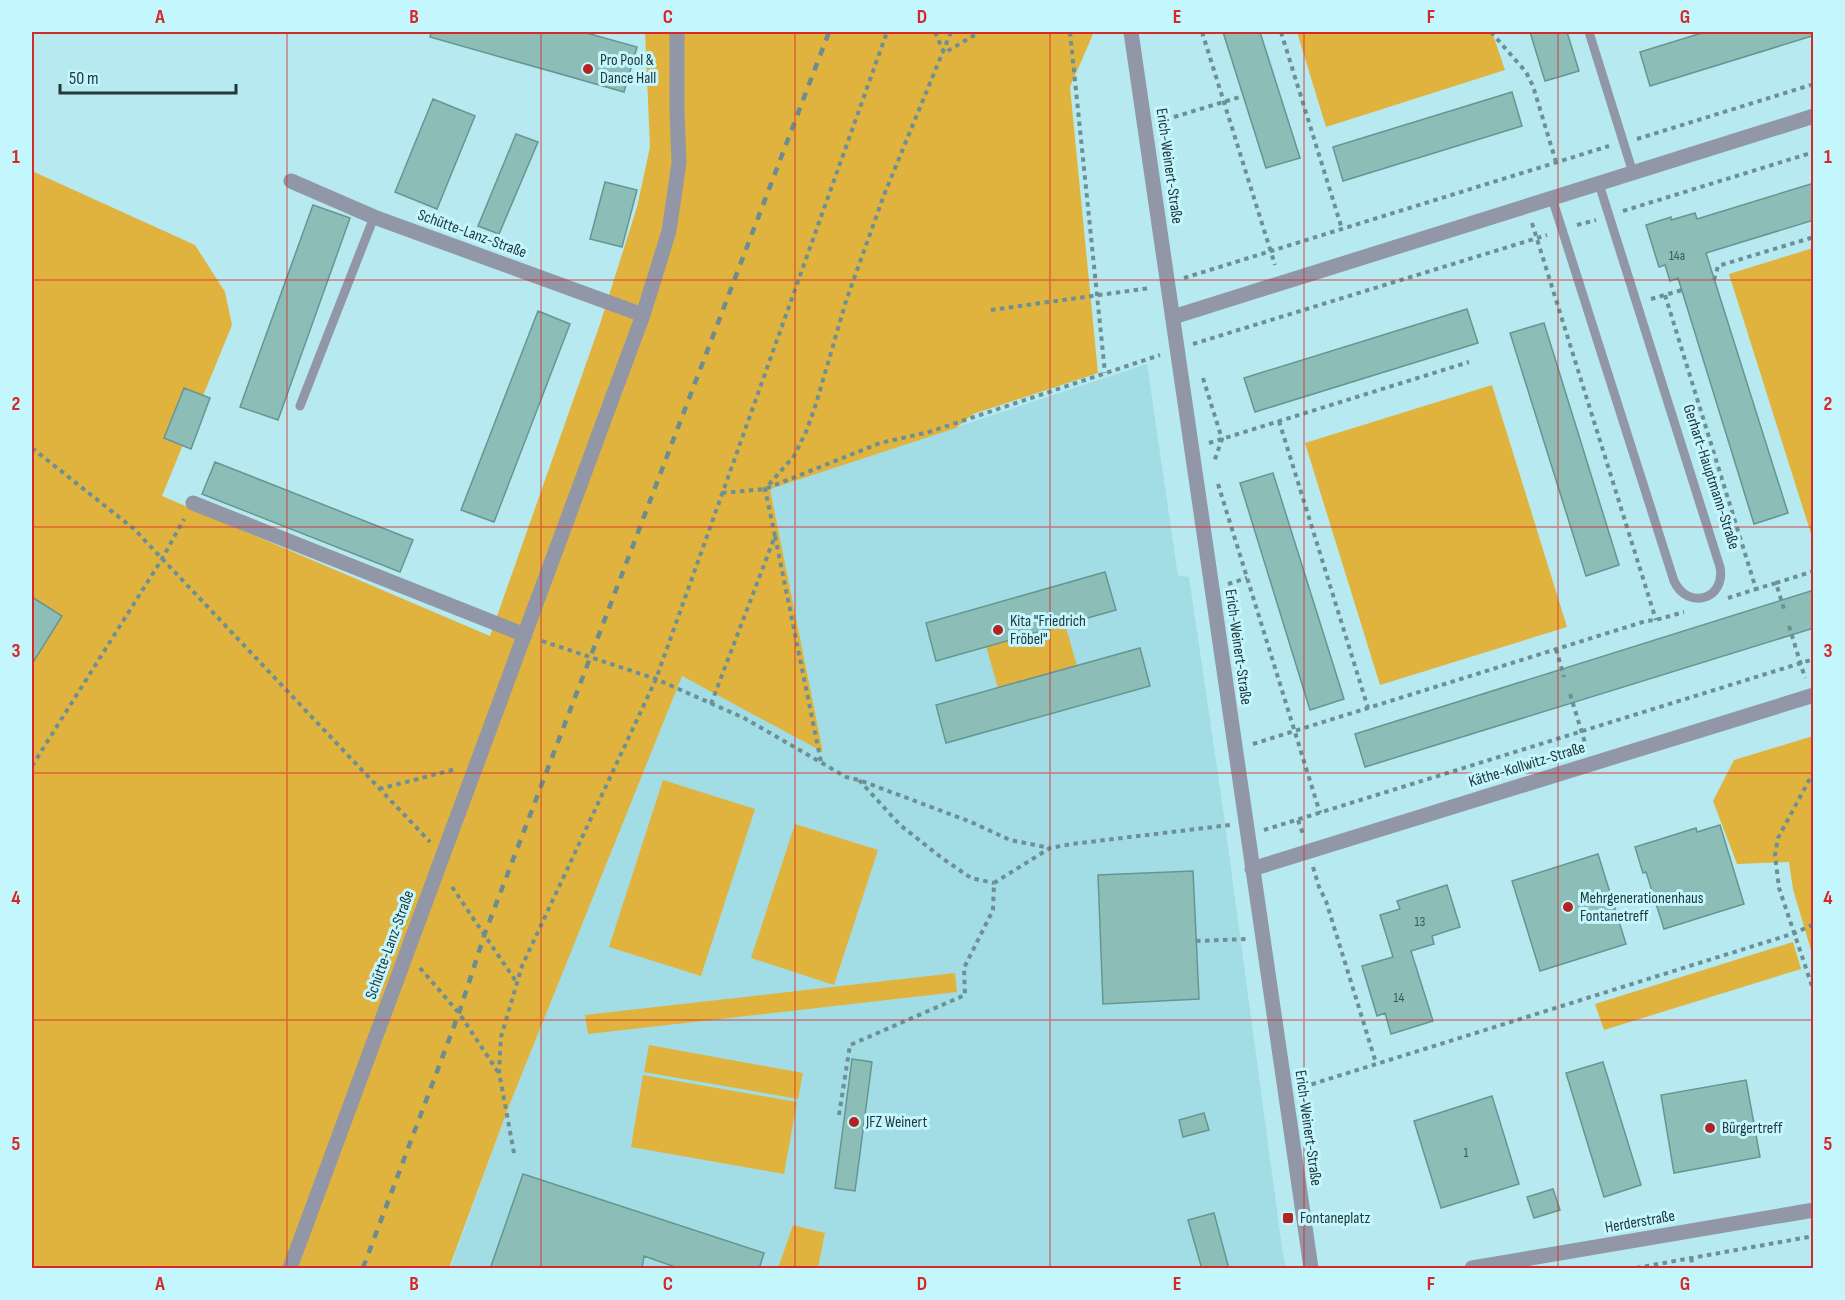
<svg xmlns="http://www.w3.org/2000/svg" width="1845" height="1300" font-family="'Sofia Sans Condensed',sans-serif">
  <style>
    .built { fill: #a2dce5 }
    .green { fill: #dfb33e }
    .building { fill: #8cbdb7; stroke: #669691; stroke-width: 1.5 }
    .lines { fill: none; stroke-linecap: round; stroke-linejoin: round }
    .path { stroke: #6d9095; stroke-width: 4; stroke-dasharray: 4.5 4.5; stroke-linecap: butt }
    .lane { stroke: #9197a6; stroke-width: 9 }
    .street { stroke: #9197a6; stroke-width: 15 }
    .rail { stroke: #6b8d92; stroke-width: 4.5; stroke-dasharray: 8 8; stroke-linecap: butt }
    .grid { fill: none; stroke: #d62828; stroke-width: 1.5; stroke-opacity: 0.55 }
    .poi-dot { fill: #b32321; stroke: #c4f6fe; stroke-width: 2 }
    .labels { text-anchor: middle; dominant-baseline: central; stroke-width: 6; stroke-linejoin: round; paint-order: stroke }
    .number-label { font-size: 14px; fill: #3e595a }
    .poi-label { font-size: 16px; fill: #24383b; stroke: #c4f6fe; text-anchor: start }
    .street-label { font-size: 16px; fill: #24383b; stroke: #c4f6fe }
    .neatline { fill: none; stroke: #d62828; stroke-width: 2 }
    .grid-label { font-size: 20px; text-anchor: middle; font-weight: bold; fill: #d62828 }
  </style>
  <rect width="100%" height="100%" fill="#b7e9f0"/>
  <path class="built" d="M 1147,364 L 1178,576 L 1189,577 L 1222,802 L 1282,1248 L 1286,1268 L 818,1268 L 825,1233 L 793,1225 L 778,1268 L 450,1268 L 509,1106 L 682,675 L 823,752 L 769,489 Z"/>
  <path class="green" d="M 645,32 L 1094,32 L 1070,87 L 1098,373 L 973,414 L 956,428 L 770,489 L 823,752 L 682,676 L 509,1106 L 449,1268 L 32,1268 L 32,171 L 195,245 L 225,292 L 232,325 L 162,496 L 490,636 L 599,327 L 637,207 L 650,147 Z
    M 1297,32 L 1492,32 L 1505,70 L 1326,127 Z
    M 1813,248 L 1814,540 L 1813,540 L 1729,274 Z
    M 1492,385 L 1567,627 L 1380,685 L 1305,443 Z
    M 1065,624 L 1077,666 L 998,688 L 986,646 Z
    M 1813,736 L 1814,736 L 1813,957 L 1793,889 L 1789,862 L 1737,864 L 1713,801 L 1734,760 Z
    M 663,780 L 755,809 L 701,976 L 609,947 Z
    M 795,824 L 878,850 L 834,985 L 751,958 Z
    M 1793,942 L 1801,969 L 1604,1030 L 1595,1004 Z
    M 955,973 L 957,992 L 588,1034 L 585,1015 Z
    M 649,1045 L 803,1073 L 798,1099 L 644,1072 Z
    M 643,1075 L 797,1102 L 784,1174 L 631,1147 Z
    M 793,1225 L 825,1233 L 818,1268 L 778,1268 Z"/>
  <path class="building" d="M 431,32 L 583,32 L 637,47 L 624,92 L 430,37 Z
    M 1223,32 L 1260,32 L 1300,158 L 1266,168 Z
    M 1530,32 L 1567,32 L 1579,71 L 1545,81 Z
    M 1705,32 L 1811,32 L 1812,36 L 1650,86 L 1640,52 Z
    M 1512,92 L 1522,126 L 1343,181 L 1333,147 Z
    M 433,99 L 475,116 L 437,209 L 395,192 Z
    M 516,134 L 538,142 L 499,234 L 478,226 Z
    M 605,182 L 637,190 L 622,247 L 590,239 Z
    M 1814,183 L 1814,220 L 1706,253 L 1788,513 L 1754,524 L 1678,278 L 1670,281 L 1665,265 L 1659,267 L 1646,225 L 1671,217 L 1671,220 L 1695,213 L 1697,219 Z
    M 313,205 L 350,218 L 278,420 L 240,407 Z
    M 1467,309 L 1478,343 L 1255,412 L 1244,378 Z
    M 538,311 L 570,324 L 494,522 L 461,510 Z
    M 1544,323 L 1619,565 L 1586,576 L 1510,333 Z
    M 184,388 L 210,398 L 191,449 L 164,438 Z
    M 215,462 L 413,540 L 400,572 L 202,494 Z
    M 1273,473 L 1344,699 L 1310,710 L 1240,483 Z
    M 1105,572 L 1116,610 L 936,661 L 926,623 Z
    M 1814,590 L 1814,628 L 1365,767 L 1355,734 Z
    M 32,597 L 62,616 L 32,664 Z
    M 1140,648 L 1150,686 L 946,743 L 936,705 Z
    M 1720,825 L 1744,904 L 1664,929 L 1646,872 L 1643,873 L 1635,847 L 1696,828 L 1697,832 Z
    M 1598,854 L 1626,944 L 1540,971 L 1512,881 Z
    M 1193,871 L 1199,999 L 1103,1004 L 1098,875 Z
    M 1447,885 L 1460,927 L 1432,936 L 1434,944 L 1411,951 L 1433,1021 L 1391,1034 L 1385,1013 L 1377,1016 L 1362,966 L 1393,957 L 1380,915 L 1400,909 L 1397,901 Z
    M 852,1059 L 872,1062 L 855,1191 L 835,1188 Z
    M 1603,1062 L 1641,1185 L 1604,1197 L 1566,1073 Z
    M 1746,1080 L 1760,1157 L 1674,1173 L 1661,1095 Z
    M 1492,1096 L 1519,1184 L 1441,1208 L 1414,1121 Z
    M 1204,1113 L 1209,1130 L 1183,1137 L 1179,1120 Z
    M 523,1174 L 764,1253 L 759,1269 L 681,1269 L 644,1256 L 642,1269 L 490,1269 Z
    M 1553,1189 L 1560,1210 L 1534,1218 L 1527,1197 Z
    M 1214,1213 L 1229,1269 L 1202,1269 L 1188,1220 Z"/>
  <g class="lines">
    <path class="path" d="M 935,32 L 944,53 L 980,32
      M 1070,32 L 1105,373
      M 1202,32 L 1275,265
      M 1281,32 L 1342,229
      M 1491,32 L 1526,72 L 1533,86 L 1556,162
      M 1174,117 L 1243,96
      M 1637,139 L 1814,84
      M 1623,211 L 1814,152
      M 1532,223 L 1656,620
      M 1577,225 L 1596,220
      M 1184,278 L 1609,146
      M 1714,280 L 1718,266 L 1814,237
      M 1665,295 L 1756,589 L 1776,583 L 1784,609
      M 1651,299 L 1682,290
      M 991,310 L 1150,288
      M 1193,344 L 1547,235
      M 1203,378 L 1222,439 L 1214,462
      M 1279,421 L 1368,708
      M 1209,443 L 1469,362
      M 32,448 L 134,529 L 430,842
      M 1218,484 L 1320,813
      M 722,493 L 765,489 L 880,443 L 929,432 L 1160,355
      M 775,536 L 765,489 L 794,456 L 806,432 L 816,404 L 846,301 L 884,195 L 951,32
      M 1776,583 L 1814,571
      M 1228,584 L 1247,578
      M 1728,598 L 1756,589
      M 1789,626 L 1805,678
      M 542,641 L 656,679 L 744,718 L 846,777 L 859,780 L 971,822 L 1010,840 L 1050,848
      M 1556,649 L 1564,677
      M 1570,694 L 1586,746
      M 711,704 L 775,536 L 821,762
      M 1253,744 L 1646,621 L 1656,620 L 1684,612
      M 32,766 L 162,559 L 184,519
      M 1814,771 L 1778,838 L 1775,855 L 1779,888 L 1814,992
      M 859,780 L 900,825 L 942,858 L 971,878 L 994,883
      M 379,789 L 456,769
      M 1298,820 L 1303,834
      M 1264,830 L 1814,659
      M 1313,867 L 1319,887 L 1326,901 L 1376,1063
      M 452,887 L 517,983
      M 1196,941 L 1246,939
      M 420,968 L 459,1013 L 498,1072
      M 1303,1087 L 1795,933 L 1814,924
      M 839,1115 L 850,1045 L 965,995 L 964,968 L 993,910 L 994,883 L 1050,848 L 1072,844 L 1230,825
      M 514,1153 L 499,1072 L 501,1037 L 522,966 L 656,679 L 887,32
      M 1691,1258 L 1693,1268
      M 1636,1268 L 1814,1236"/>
    <path class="lane" d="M 1589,32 L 1633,173
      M 1552,198 L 1674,581 C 1688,611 1726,599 1720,567 L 1599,184
      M 300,406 L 374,217"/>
    <path class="street" d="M 1131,32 L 1311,1268
      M 291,181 L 374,217 L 643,315
      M 1173,317 L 1814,116
      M 193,503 L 525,635
      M 1252,869 L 1814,695
      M 290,1268 L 643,315 L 669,231 L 679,163 L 677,110 L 677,32
      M 1472,1268 L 1814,1210"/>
    <path class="rail" d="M 363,1268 L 459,1013 L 485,933 L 829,32"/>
  </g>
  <path class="grid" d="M 287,32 L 287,1268M 541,32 L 541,1268M 795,32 L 795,1268M 1050,32 L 1050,1268M 1304,32 L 1304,1268M 1558,32 L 1558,1268M 32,280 L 1814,280M 32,527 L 1814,527M 32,773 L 1814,773M 32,1020 L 1814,1020"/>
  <g class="poi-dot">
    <circle cx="588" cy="69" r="6"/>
    <circle cx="998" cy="630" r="6"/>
    <circle cx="1568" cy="907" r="6"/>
    <circle cx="854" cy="1122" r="6"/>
    <circle cx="1710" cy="1128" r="6"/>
    <rect x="1282" y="1212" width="12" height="12" rx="3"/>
  </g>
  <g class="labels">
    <g class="number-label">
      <text x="1677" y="255">14a</text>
      <text x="1420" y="921">13</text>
      <text x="1399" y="997">14</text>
      <text x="1466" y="1152">1</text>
    </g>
    <g class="poi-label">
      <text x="600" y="60">Pro Pool &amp;<tspan x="600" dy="18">Dance Hall</tspan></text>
      <text x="1010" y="621">Kita "Friedrich<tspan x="1010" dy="18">Fröbel"</tspan></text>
      <text x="1580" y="898">Mehrgenerationenhaus<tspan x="1580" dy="18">Fontanetreff</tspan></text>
      <text x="866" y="1122">JFZ Weinert</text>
      <text x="1722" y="1128">Bürgertreff</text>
      <text x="1300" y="1218">Fontaneplatz</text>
    </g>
    <g class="street-label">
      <text transform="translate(1169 166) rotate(82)">Erich-Weinert-Straße</text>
      <text transform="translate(472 234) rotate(20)">Schütte-Lanz-Straße</text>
      <text transform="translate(1711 477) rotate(72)">Gerhart-Hauptmann-Straße</text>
      <text transform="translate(1238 647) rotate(82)">Erich-Weinert-Straße</text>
      <text transform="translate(1527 765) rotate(-17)">Käthe-Kollwitz-Straße</text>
      <text transform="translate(390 945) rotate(-70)">Schütte-Lanz-Straße</text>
      <text transform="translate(1308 1128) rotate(82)">Erich-Weinert-Straße</text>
      <text transform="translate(1640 1222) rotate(-10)">Herderstraße</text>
    </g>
  </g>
  <rect width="1845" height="1300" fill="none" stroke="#c4f6fe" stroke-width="66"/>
  <path d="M60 84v9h176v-9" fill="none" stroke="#24383b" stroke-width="3"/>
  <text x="69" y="84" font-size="18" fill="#24383b" stroke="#c4f6fe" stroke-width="4.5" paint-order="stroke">50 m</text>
  <rect x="33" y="33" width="1779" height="1234" class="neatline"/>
  <g class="grid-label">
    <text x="160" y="23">A</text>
    <text x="414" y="23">B</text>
    <text x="668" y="23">C</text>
    <text x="922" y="23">D</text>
    <text x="1177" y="23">E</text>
    <text x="1431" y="23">F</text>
    <text x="1685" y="23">G</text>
    <text x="16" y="163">1</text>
    <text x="1828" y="163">1</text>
    <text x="16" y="410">2</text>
    <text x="1828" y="410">2</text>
    <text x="16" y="657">3</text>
    <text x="1828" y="657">3</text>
    <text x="16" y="904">4</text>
    <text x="1828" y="904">4</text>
    <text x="16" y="1150">5</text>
    <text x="1828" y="1150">5</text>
    <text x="160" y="1290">A</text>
    <text x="414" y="1290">B</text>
    <text x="668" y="1290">C</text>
    <text x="922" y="1290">D</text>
    <text x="1177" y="1290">E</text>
    <text x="1431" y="1290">F</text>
    <text x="1685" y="1290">G</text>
  </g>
</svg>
